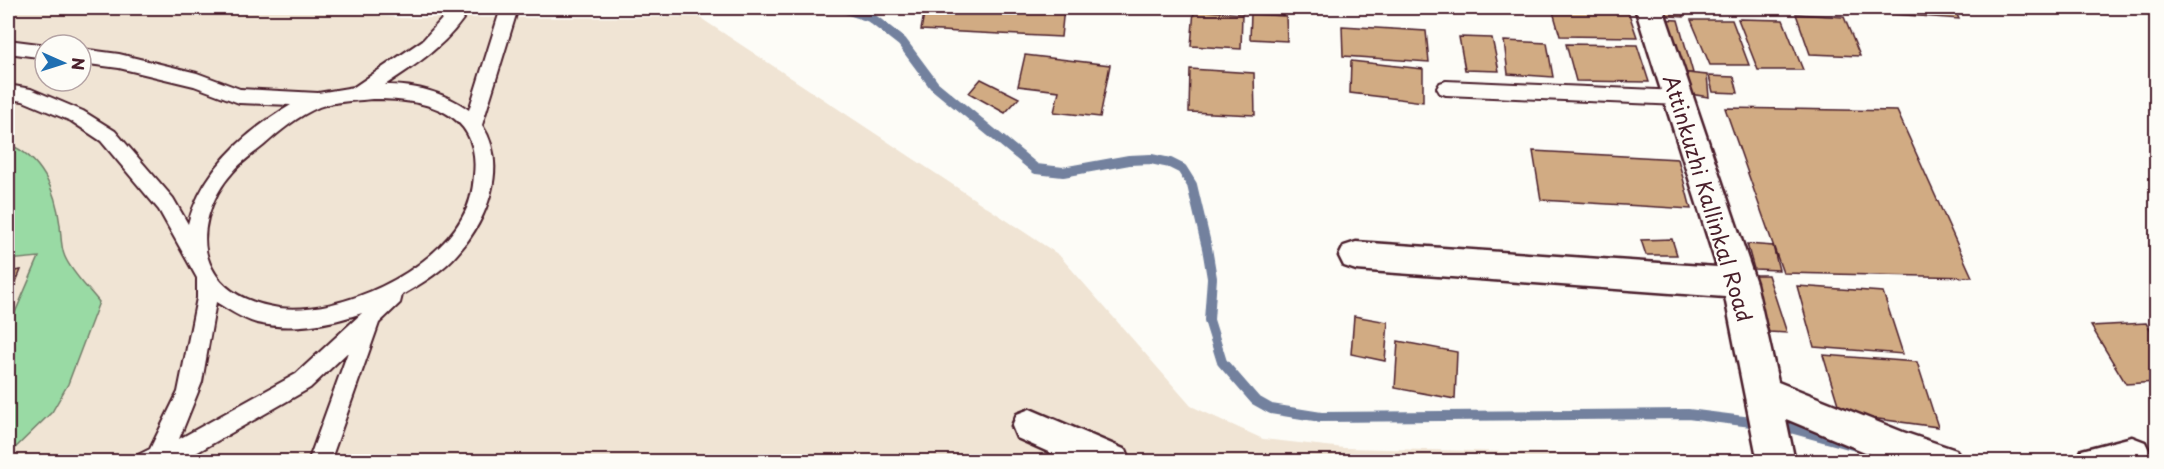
<svg xmlns="http://www.w3.org/2000/svg" width="2164" height="469" font-family="'Playpen Sans',sans-serif">
  <style>
    .built { fill: #f0e4d4; fill-rule: evenodd }
    .green { fill: #99daa4; stroke: #727c68; stroke-width: 1.5 }
    .lines { fill: none; stroke-linecap: round; stroke-linejoin: round }
    .stream { stroke: #73819e; stroke-width: 10 }
    .building { fill: #d1ab83; stroke: #4a1f2b; stroke-width: 1.5 }
    .service-casing { stroke: #4a1f2b; stroke-width: 4 }
    .minor-casing { stroke: #4a1f2b; stroke-width: 5 }
    .service { fill: #fdfcf7; fill-rule: evenodd }
    .minor { fill: #fdfcf7; fill-rule: evenodd }
    .labels { text-anchor: middle; dominant-baseline: central; stroke-width: 4.5; stroke-linejoin: round; paint-order: stroke }
    .street-label { font-size: 21px; fill: #4a1f2b; stroke: #fdfcf7 }
  </style>
  <rect width="100%" height="100%" fill="#fdfcf7"/>
  <filter id="ink" filterUnits="userSpaceOnUse"><feTurbulence type="fractalNoise" baseFrequency=".0167" numOctaves="2"/><feDisplacementMap in="SourceGraphic" scale="12" xChannelSelector="R" yChannelSelector="G"/><feConvolveMatrix kernelMatrix="1 2 1 2 8 2 1 2 1" color-interpolation-filters="sRGB"/></filter>
  <g filter="url(#ink)">
    <path class="built" d="M 8,8 L 304,8 L 401,18 L 699,17 L 1059,255 L 1191,406 L 1263,439 L 1344,448 L 1717,457 L 1719,461 L 8,461 ZM 45,45 L 81,45 L 81,81 L 45,81 Z"/>
    <path class="green" d="M 8,144 C 42,157 56,191 60,225 C 61,235 61,249 65,257 C 72,273 88,288 99,302 L 68,384 L 52,412 L 8,455 L 8,329 L 39,257 L 8,260 Z"/>
    <g class="lines">
      <path class="stream" d="M 843,8 L 870,17 L 902,42 L 934,85 L 1036,169 L 1063,172 L 1129,160 L 1151,159 L 1170,163 L 1182,169 L 1192,185 L 1207,248 L 1212,278 L 1209,320 L 1222,362 L 1255,400 L 1271,409 L 1321,417 L 1688,414 L 1783,426 L 1856,446
        M 2153,462 L 2156,461"/>
    </g>
    <path class="building" d="M 925,8 L 1064,8 L 1061,37 L 921,30 Z
      M 1552,8 L 1627,8 L 1637,37 L 1560,36 Z
      M 1654,8 L 1682,8 L 1684,17 L 1656,15 Z
      M 1889,8 L 1954,8 L 1959,19 L 1892,14 Z
      M 2052,8 L 2096,8 L 2097,9 L 2054,10 Z
      M 2127,8 L 2156,8 L 2156,11 L 2133,14 Z
      M 1194,10 L 1242,14 L 1241,49 L 1191,46 Z
      M 1251,14 L 1286,16 L 1287,41 L 1250,39 Z
      M 1796,14 L 1844,17 L 1860,56 L 1810,54 Z
      M 1657,19 L 1678,20 L 1693,73 L 1671,72 Z
      M 1738,19 L 1783,20 L 1803,70 L 1758,70 Z
      M 1691,20 L 1732,20 L 1749,65 L 1710,65 Z
      M 1342,26 L 1426,31 L 1429,62 L 1343,56 Z
      M 1459,37 L 1492,38 L 1499,71 L 1465,70 Z
      M 1504,41 L 1547,43 L 1553,77 L 1508,74 Z
      M 1566,44 L 1637,45 L 1649,82 L 1576,81 Z
      M 1025,55 L 1110,65 L 1100,117 L 1054,112 L 1059,91 L 1018,86 Z
      M 1351,61 L 1423,69 L 1423,102 L 1350,93 Z
      M 1190,69 L 1254,73 L 1255,115 L 1189,112 Z
      M 1687,73 L 1707,75 L 1709,97 L 1690,94 Z
      M 1709,76 L 1734,77 L 1738,93 L 1713,92 Z
      M 981,79 L 1019,98 L 1005,113 L 969,93 Z
      M 1725,108 L 1897,111 L 1972,277 L 1783,273 Z
      M 1533,151 L 1678,159 L 1691,209 L 1541,200 Z
      M 1672,239 L 1677,255 L 1646,255 L 1641,240 Z
      M 1747,244 L 1773,246 L 1779,270 L 1754,269 Z
      M 21,270 L 8,301 L 8,272 Z
      M 1750,275 L 1768,275 L 1787,333 L 1769,332 Z
      M 1797,286 L 1883,292 L 1903,354 L 1814,347 Z
      M 1354,316 L 1388,322 L 1385,361 L 1351,354 Z
      M 2146,323 L 2156,340 L 2156,382 L 2126,384 L 2091,326 Z
      M 1398,341 L 1457,352 L 1455,399 L 1395,388 Z
      M 1823,355 L 1917,362 L 1938,427 L 1841,414 Z"/>
    <g class="lines">
      <defs>
        <path id="service" d="M 452,8 L 470,8 C 450,43 417,64 385,85 C 415,85 444,92 469,110 L 501,8 L 518,8 L 482,125 C 509,166 487,220 458,253 C 443,271 422,283 402,295 L 400,303 L 379,323 L 330,462 L 308,462 L 348,352 L 310,388 L 196,453 L 172,462 L 135,462 L 138,455 L 150,449 L 178,392 L 197,298 L 197,278 L 159,210 L 101,141 L 71,121 L 23,101 L 8,99 L 8,85 L 31,89 L 83,111 L 115,131 L 173,198 L 188,224 C 202,171 245,132 291,105 L 239,103 L 194,86 L 119,68 L 81,63 L 81,49 L 119,54 L 197,73 L 240,89 L 318,93 L 354,87 L 423,40 ZM 372,99 C 424,99 481,110 474,175 C 473,190 470,205 462,218 C 431,273 341,315 279,308 C 253,304 225,294 212,268 C 196,238 210,197 233,172 C 241,162 253,154 263,146 C 280,131 298,116 319,107 C 335,101 355,101 372,99 ZM 216,302 C 228,309 242,319 257,323 C 291,331 330,324 362,313 L 296,374 L 179,439 L 202,382 Z
          M 8,40 L 47,45 L 45,45 L 45,58 L 8,53 Z
          M 1446,81 L 1680,91 L 1686,93 L 1689,98 L 1686,103 L 1680,105 L 1446,95 L 1440,93 L 1437,88 L 1440,83 Z"/>
        <path id="minor" d="M 1635,8 L 1663,8 L 1756,283 L 1778,382 L 1903,432 L 1956,450 L 1961,462 L 1889,462 L 1786,419 L 1795,462 L 1758,462 L 1725,297 L 1356,270 L 1344,266 L 1339,256 L 1344,246 L 1356,242 L 1717,267 Z
          M 1030,409 L 1126,450 L 1131,462 L 1071,462 L 1017,438 L 1012,426 L 1017,414 Z
          M 2132,437 L 2145,442 L 2151,454 L 2147,462 L 2077,462 L 2082,450 Z"/>
      </defs>
      <use href="#service" class="service-casing"/>
      <use href="#minor" class="minor-casing"/>
      <use href="#service" class="service"/>
      <use href="#minor" class="minor"/>
    </g>
  </g>
  <g class="labels">
    <g class="street-label">
      <text transform="translate(1709 198) rotate(73)">Attinkuzhi Kallinkal Road</text>
    </g>
  </g>
  <rect width="2164" height="469" fill="none" stroke="#fdfcf7" stroke-width="30"/>
  <rect x="15" y="15" width="2134" height="439" fill="none" stroke="#4a1f2b" stroke-width="2" filter="url(#ink)"/>
  <g transform="translate(63 63) rotate(93)"><circle r="28" fill="#fdfcf7" stroke="#b5a4a5" stroke-width="1.5"/>
  <path d="M0-4.5L10 22L0 15L-10 22Z" fill="#1f6fb2"/>
  <text y="-9" font-size="16" font-weight="bold" text-anchor="middle" fill="#4a1f2b">N</text>
  </g>
</svg>
